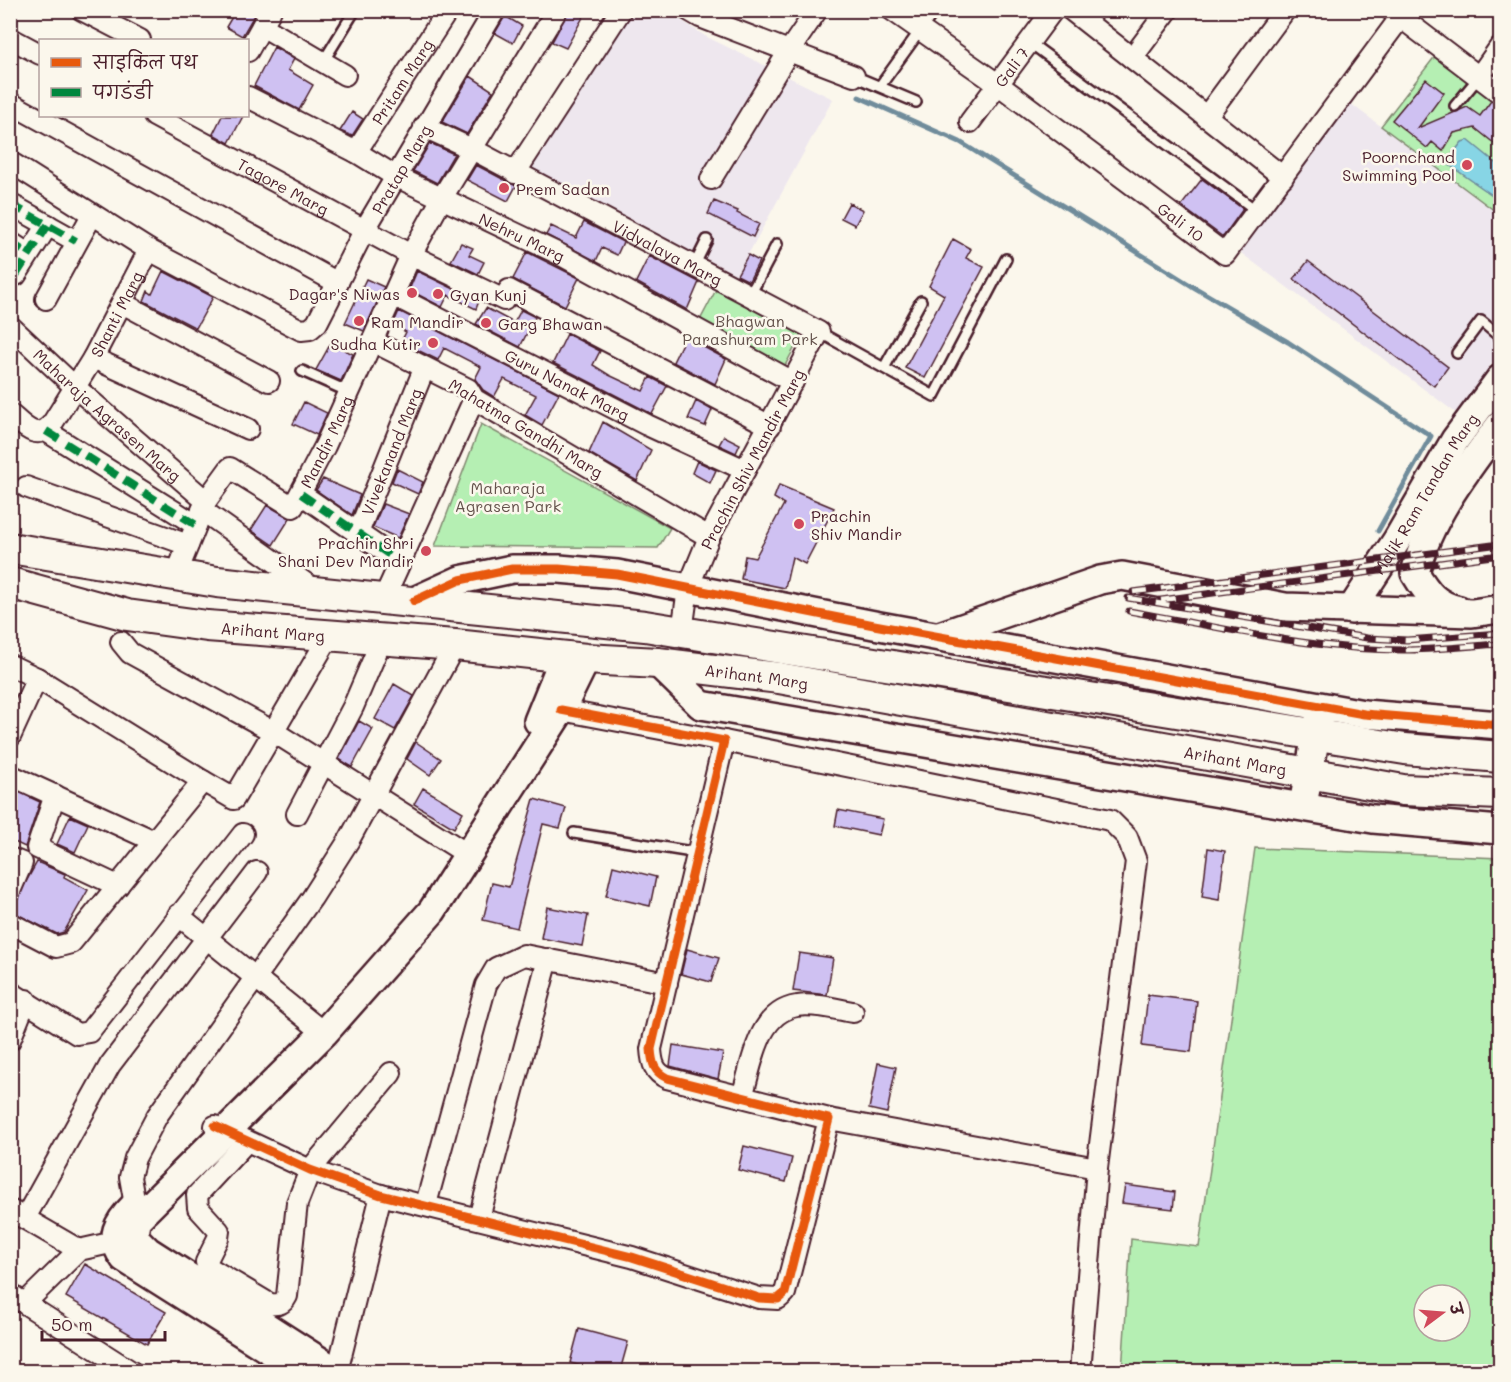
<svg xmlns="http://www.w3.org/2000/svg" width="1511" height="1382" font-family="Mali,'Playpen Sans Deva',sans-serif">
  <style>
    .built { fill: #eee7ee }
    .green { fill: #b5efb3; stroke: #80876f; stroke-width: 1.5; fill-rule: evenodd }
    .water { fill: #87d5e5; stroke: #6f8c9b; stroke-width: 1.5 }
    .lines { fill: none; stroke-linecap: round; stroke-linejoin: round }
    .stream { stroke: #6f8c9b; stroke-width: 5 }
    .building { fill: #cfc1f2; stroke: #4a1f2b; stroke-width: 1.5 }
    .lane-casing { stroke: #4a1f2b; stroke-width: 14 }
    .street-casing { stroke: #4a1f2b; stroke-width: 24 }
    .secondary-casing { stroke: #4a1f2b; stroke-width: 32 }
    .primary-casing { stroke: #4a1f2b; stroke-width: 34 }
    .lane { stroke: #fbf7ec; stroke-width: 9 }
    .street { stroke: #fbf7ec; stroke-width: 20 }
    .secondary { stroke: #fbf7ec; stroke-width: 27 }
    .primary { stroke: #fbf7ec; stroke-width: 30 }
    .rail-casing { stroke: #4a1f2b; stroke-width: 7 }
    .rail { stroke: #fbf7ec; stroke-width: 4.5; stroke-dasharray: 14; stroke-linecap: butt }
    .quiet { stroke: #00873e; stroke-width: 8; stroke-dasharray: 15 8; stroke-linecap: butt }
    .cycleway-casing { stroke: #fbf7ec; stroke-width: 13 }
    .cycleway { stroke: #e8590c; stroke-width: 9 }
    .poi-dot { fill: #d1495b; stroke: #fbf7ec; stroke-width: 2 }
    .labels { text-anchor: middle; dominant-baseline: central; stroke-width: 5; stroke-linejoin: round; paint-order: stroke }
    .street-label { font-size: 16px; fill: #4a1f2b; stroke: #fbf7ec }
    .poi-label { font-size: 16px; fill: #4a1f2b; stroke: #fbf7ec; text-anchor: start }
    .park-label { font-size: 16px; fill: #65534d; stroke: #fbf7ec }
  </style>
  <rect width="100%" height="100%" fill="#fbf7ec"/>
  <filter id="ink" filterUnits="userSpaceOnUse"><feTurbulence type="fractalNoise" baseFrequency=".0167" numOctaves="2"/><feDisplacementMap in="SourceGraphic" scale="12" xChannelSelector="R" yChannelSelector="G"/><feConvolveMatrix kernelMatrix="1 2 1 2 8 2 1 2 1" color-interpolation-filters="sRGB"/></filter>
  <g filter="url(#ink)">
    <path class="built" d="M 634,11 L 667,11 L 705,36 L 833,99 L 737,275 L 529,166 Z
      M 1347,101 L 1500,215 L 1500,352 L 1456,413 L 1237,250 Z"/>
    <path class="green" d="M 1436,55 L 1500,105 L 1500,204 L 1495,211 L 1381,126 Z
      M 717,288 L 802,334 L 782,371 L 698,324 Z
      M 481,424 L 670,528 L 658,548 L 435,546 Z
      M 1255,848 L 1500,858 L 1500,1371 L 1122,1371 L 1131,1239 L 1199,1247 ZM 1424,1295 L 1460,1295 L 1460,1331 L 1424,1331 Z"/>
    <path class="water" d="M 1468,140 L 1500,166 L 1500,190 L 1495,197 L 1448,164 L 1447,161 L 1462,142 Z"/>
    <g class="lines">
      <path class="stream" d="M 859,97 L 960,142 L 1192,286 L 1288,342 L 1431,436 L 1378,531"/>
    </g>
    <path class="building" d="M 236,10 L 257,10 L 242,36 L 226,27 Z
      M 569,10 L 587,10 L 566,48 L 552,42 Z
      M 505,16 L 522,26 L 513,43 L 495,33 Z
      M 274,47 L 294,59 L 288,70 L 313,85 L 299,110 L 254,86 Z
      M 470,76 L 493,91 L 467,134 L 442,122 Z
      M 1426,79 L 1444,93 L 1418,128 L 1467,107 L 1480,116 L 1491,101 L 1500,105 L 1500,148 L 1475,128 L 1454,133 L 1443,151 L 1432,142 L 1427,148 L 1392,120 Z
      M 352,112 L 363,119 L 352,136 L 340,131 Z
      M 222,116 L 243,116 L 229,143 L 213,134 Z
      M 430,143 L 454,154 L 437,183 L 413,171 Z
      M 476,165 L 516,186 L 508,201 L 467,180 Z
      M 1202,179 L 1243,209 L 1223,237 L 1181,206 Z
      M 714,201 L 738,211 L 737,213 L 759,224 L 753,237 L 708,214 Z
      M 849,203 L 863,210 L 855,225 L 841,218 Z
      M 584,222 L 623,242 L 617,255 L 602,248 L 596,261 L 546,235 L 551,226 L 576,238 Z
      M 953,239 L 971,249 L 966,258 L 984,267 L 925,378 L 905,368 L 944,295 L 929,286 Z
      M 461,243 L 473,248 L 469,255 L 484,262 L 478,274 L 451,261 Z
      M 527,252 L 579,278 L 565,306 L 513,279 Z
      M 748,255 L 759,261 L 749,281 L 737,275 Z
      M 649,256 L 699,282 L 687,310 L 636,282 Z
      M 1308,261 L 1448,367 L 1434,386 L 1294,279 Z
      M 163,271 L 213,297 L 196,328 L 144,301 L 148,291 L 152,294 Z
      M 417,271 L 479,301 L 476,309 L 448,295 L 442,307 L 409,290 Z
      M 366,279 L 384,287 L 364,331 L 345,323 Z
      M 486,308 L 514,323 L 521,310 L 535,317 L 520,347 L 476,324 Z
      M 399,311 L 559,393 L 542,425 L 525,415 L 536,395 L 504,379 L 494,397 L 483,390 L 475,379 L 481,367 L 444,348 L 438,360 L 401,342 L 406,332 L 393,325 Z
      M 567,334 L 600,351 L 593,365 L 609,375 L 643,391 L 650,377 L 667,386 L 652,414 L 553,363 Z
      M 685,337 L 726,359 L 715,384 L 673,362 Z
      M 331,343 L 353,354 L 341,381 L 316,370 Z
      M 696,401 L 712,410 L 705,426 L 688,419 Z
      M 304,402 L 327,413 L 317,435 L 293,424 Z
      M 603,422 L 651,450 L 637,481 L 589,453 Z
      M 724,436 L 740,444 L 736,453 L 719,445 Z
      M 697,461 L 716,470 L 710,483 L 692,473 Z
      M 397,469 L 423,482 L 418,494 L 392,482 Z
      M 323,479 L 360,495 L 352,515 L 316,490 Z
      M 779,485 L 834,508 L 805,564 L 792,557 L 785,588 L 741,579 L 745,556 L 755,558 L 784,504 L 774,498 Z
      M 383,504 L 409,514 L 398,538 L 373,527 Z
      M 267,505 L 290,518 L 273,545 L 251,530 Z
      M 394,684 L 414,696 L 395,730 L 375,719 Z
      M 359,721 L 373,729 L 352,767 L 339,759 Z
      M 416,742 L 441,759 L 430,775 L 407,759 Z
      M 10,788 L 40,802 L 25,847 L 10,840 Z
      M 423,788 L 463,812 L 454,828 L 414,804 Z
      M 534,799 L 566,808 L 560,828 L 543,824 L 517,928 L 483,920 L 492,883 L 509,887 Z
      M 838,810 L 883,819 L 879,835 L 835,826 Z
      M 70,816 L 88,824 L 75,852 L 57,844 Z
      M 1208,848 L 1225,851 L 1219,900 L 1202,897 Z
      M 37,862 L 65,874 L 64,877 L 88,890 L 64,932 L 57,934 L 10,911 Z
      M 613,866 L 656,877 L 650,906 L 606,896 Z
      M 547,907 L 588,915 L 582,946 L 541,938 Z
      M 687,949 L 719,958 L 711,982 L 681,974 Z
      M 799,953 L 833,958 L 827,995 L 793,991 Z
      M 1148,995 L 1197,1001 L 1191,1052 L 1142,1046 Z
      M 673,1045 L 723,1053 L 718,1079 L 670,1066 Z
      M 878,1063 L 896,1067 L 887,1113 L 869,1109 Z
      M 744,1146 L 792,1158 L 786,1182 L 738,1170 Z
      M 1125,1185 L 1175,1192 L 1173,1209 L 1122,1203 Z
      M 85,1264 L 166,1312 L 147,1344 L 66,1297 Z
      M 579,1329 L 628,1342 L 620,1371 L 601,1371 L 570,1363 Z"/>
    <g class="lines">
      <defs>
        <path id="lane" d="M 1029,42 L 1257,211
          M 323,62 L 355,10
          M 854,76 L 916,102
          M 880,86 L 935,10
          M 1455,106 L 1479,77
          M 694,266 L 707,240
          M 750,295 L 777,244
          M 819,332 L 934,396 L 1006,259
          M 1457,353 L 1481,321 L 1500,337
          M 884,368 L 921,301
          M 302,371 L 349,392
          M 574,833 L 698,853"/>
        <g id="street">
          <path d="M 82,10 L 140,40"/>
          <path d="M 688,10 L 700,17 L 854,76"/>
          <path id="s1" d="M 892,10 L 999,85 L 1225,254 L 1406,10"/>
          <path d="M 1071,10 L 1283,177"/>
          <path d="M 1391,10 L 1500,93"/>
          <path d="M 262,26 L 345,75"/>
          <path d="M 10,38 L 40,54"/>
          <path d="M 248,51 L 271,10"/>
          <path d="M 1132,58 L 1168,10"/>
          <path d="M 1479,77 L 1500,47"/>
          <path id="s2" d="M 248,97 L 356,152 L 395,176 L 559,254 L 793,382"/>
          <path d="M 10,103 L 338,283"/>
          <path id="s3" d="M 154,116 L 411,255 L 504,300 L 509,290 L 770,426"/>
          <path d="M 1206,117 L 1285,10"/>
          <path id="s4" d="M 970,122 L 1053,10"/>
          <path id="s5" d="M 424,127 L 472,149 L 819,332 L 709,537 L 688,588 L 682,632"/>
          <path id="s6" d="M 356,152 L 448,10"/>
          <path id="s7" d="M 10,162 L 149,250 L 301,330 L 310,329 L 317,323 L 365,229 L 495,10"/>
          <path d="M 515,173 L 621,10"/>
          <path d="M 711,179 L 789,51 L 817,10"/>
          <path d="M 10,204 L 76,241"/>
          <path d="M 10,242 L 28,254"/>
          <path d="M 16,275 L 48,225"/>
          <path id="s8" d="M 393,295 L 647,425 L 745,470"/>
          <path d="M 46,299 L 92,215"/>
          <path d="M 122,303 L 269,381"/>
          <path id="s9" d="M 10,326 L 76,388 L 206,501"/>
          <path d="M 372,341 L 468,389 L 474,399 L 709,537"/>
          <path d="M 93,358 L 248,429"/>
          <path id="s10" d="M 10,414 C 24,426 36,442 52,424 L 93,358 L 149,250"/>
          <path d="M 46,431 L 196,525"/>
          <path d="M 26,487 L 188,545"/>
          <path d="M 301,494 L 400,562"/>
          <path d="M 202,510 L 315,590"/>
          <path id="s11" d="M 358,533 L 424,369"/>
          <path id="s12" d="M 176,575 L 206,501 L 230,468 L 293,507 L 325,446 L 411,255 L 446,191 L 557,10"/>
          <path d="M 384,598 L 474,399"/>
          <path d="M 121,642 L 130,653 L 274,732 L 467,854"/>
          <path d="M 10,665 L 37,678 L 203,781"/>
          <path d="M 10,737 L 37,678"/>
          <path d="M 724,741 L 1110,820 L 1127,837 L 1136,861 L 1097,1168 L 829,1119"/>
          <path d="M 10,775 L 154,841"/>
          <path d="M 55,795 L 37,848 L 118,886"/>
          <path d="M 297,814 L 353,707 L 382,639"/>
          <path d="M 10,858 L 22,863 L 10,891"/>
          <path d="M 178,915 L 324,1033"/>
          <path d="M 10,923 L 56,947 L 71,943 L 203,781 L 234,799 L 330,635"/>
          <path d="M 10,992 L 77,1034 L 89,1032 L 243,834"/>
          <path d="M 10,1040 L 26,1000"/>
          <path d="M 742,1097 C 752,1065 757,1012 797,1006 C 814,1003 836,1009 853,1012"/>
          <path d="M 215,1126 L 310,1170 L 381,1195 L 632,1257 L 759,1298 L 778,1299 L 785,1293 L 829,1119 L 667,1078 C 654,1072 652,1063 651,1049 L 724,741 L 561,710"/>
          <path d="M 247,1141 L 197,1195 L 198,1208 L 219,1231 L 218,1238 L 206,1262 L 208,1267 L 270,1304 C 279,1305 283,1304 287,1296 L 297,1203 L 310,1170 L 391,1073"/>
          <path d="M 426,1204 L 486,985 L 496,968 L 524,955 L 667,983"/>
          <path d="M 135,1205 L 130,1177 L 135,1158 L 157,1116 L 312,898 L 349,840 L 455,645"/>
          <path d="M 10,1210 L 79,1250"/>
          <path d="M 25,1218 L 110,1065 L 257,872"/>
          <path d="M 479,1218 L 548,959"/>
          <path d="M 10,1294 L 132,1372"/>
          <path d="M 25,1303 L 79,1250 L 128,1239"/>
          <path d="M 337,1372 L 381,1195"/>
          <path d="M 1080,1372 L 1097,1168"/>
        </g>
        <g id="secondary">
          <path d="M 414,601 L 460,580 L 512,569 L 559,569 L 617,574 L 874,625 L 1364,714 L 1500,725"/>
          <path id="s13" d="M 1351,610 L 1397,540 L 1455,440 L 1500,379"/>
          <path d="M 1459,610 C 1436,605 1427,593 1415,573 C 1428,519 1467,469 1500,425"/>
          <path d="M 939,636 L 1100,580 L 1122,576 L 1285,607 L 1472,613 L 1500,609"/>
          <path d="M 658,663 L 701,705 L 1373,819 L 1500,830"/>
          <path d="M 538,721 L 564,657"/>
          <path d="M 1305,794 L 1320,714"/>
          <path d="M 134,1206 C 118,1222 108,1237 124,1258 L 304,1372"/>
          <path d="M 337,1372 L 148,1251 L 134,1237 L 136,1220 L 324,1033 L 432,911 L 561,710 L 586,659"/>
        </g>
        <g id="primary">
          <path d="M 10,548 L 217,582 L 645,626 L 1405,749 L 1500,757"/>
          <path id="s14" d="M 10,583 L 127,615 L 207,626 L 455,645 L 586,659 L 658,663 L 779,678 L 1403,790 L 1500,794"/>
        </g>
      </defs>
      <use href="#lane" class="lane-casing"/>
      <use href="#street" class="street-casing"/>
      <use href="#secondary" class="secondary-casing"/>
      <use href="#primary" class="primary-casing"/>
      <use href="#lane" class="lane"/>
      <use href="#street" class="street"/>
      <use href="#secondary" class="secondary"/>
      <use href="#primary" class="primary"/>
      <defs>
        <path id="rail" d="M 1133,592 L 1500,544
          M 1128,598 L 1367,638 L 1407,640 L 1500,633
          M 1161,600 L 1500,555
          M 1129,611 C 1221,627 1315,651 1409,650 C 1440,649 1470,646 1500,644"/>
      </defs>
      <use href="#rail" class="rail-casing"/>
      <use href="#rail" class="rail"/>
      <path class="quiet" d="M 10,204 L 76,241
        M 10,242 L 28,254
        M 16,275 L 48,225
        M 46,431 L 196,525
        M 301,494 L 400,562"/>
      <defs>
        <path id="cycleway" d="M 414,601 L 460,580 L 512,569 L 559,569 L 617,574 L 874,625 L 1364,714 L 1500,725
          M 215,1126 L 310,1170 L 381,1195 L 632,1257 L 759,1298 L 778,1299 L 785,1293 L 829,1119 L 667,1078 C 654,1072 652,1063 651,1049 L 724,741 L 561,710"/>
      </defs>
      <use href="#cycleway" class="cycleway-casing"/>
      <use href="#cycleway" class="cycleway"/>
    </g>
  </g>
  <g class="poi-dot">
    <circle cx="1467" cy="165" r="6"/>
    <circle cx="504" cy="188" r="6"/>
    <circle cx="412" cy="293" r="6"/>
    <circle cx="438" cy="294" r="6"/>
    <circle cx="359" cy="321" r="6"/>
    <circle cx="486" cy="323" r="6"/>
    <circle cx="433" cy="343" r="6"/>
    <circle cx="799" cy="524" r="6"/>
    <circle cx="426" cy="551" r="6"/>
  </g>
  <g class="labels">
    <g class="street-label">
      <text stroke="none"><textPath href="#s4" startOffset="69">Gali 7</textPath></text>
      <text stroke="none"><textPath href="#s6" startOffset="84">Pritam Marg</textPath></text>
      <text stroke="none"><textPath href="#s7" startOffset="530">Pratap Marg</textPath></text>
      <text stroke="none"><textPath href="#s3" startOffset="147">Tagore Marg</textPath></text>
      <text stroke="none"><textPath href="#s1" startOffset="358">Gali 10</textPath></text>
      <text stroke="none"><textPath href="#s2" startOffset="308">Nehru Marg</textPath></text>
      <text stroke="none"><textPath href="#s5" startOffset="274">Vidyalaya Marg</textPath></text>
      <text stroke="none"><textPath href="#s10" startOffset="178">Shanti Marg</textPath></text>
      <text stroke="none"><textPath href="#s8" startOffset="196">Guru Nanak Marg</textPath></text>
      <text stroke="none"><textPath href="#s9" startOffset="132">Maharaja Agrasen Marg</textPath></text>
      <text transform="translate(526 428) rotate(31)">Mahatma Gandhi Marg</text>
      <text stroke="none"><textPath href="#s12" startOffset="268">Mandir Marg</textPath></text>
      <text stroke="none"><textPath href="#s11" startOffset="88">Vivekanand Marg</textPath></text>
      <text transform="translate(752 459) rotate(-62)">Prachin Shiv Mandir Marg</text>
      <text stroke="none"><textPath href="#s13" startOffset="138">Malik Ram Tandan Marg</textPath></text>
      <text stroke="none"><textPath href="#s14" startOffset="268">Arihant Marg</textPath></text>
      <text stroke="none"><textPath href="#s14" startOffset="754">Arihant Marg</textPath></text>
      <text stroke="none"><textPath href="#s14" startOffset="1240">Arihant Marg</textPath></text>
    </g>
    <g class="poi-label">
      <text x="1455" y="156" text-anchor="end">Poornchand<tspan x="1455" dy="18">Swimming Pool</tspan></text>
      <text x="516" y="188">Prem Sadan</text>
      <text x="400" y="293" text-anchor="end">Dagar's Niwas</text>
      <text x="450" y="294">Gyan Kunj</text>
      <text x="371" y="321">Ram Mandir</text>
      <text x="498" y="323">Garg Bhawan</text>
      <text x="421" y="343" text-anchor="end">Sudha Kutir</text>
      <text x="811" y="515">Prachin<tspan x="811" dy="18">Shiv Mandir</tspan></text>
      <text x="414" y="542" text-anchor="end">Prachin Shri<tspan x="414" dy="18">Shani Dev Mandir</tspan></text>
    </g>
    <g class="park-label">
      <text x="750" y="320">Bhagwan<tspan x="750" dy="18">Parashuram Park</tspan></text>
      <text x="508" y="487">Maharaja<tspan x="508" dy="18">Agrasen Park</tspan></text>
    </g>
  </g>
  <rect width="1511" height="1382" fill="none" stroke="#fbf7ec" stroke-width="36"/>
  <rect x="18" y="18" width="1475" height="1346" fill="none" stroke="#4a1f2b" stroke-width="2" filter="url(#ink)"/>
  <rect x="39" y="39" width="210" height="78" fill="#fbf7ec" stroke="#b4a19f" stroke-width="1.5"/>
  <rect x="51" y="58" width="30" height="9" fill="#e8590c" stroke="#b4a19f" stroke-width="1.5"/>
  <text x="93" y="69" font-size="18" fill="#4a1f2b">साइकिल पथ</text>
  <rect x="51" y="88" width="30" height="9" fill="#00873e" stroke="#b4a19f" stroke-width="1.5"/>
  <text x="93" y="99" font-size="18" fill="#4a1f2b">पगडंडी</text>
  <g transform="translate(1442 1313) rotate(74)"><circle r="28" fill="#fbf7ec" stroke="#b4a19f" stroke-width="1.5"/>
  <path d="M0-4.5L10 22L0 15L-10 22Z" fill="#d1495b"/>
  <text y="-9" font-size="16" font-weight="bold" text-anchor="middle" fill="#4a1f2b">उ</text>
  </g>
  <path d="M42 1331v9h123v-9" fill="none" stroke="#4a1f2b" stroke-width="3"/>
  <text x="51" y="1331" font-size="18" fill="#4a1f2b" stroke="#fbf7ec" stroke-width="4.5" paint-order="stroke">50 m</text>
</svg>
